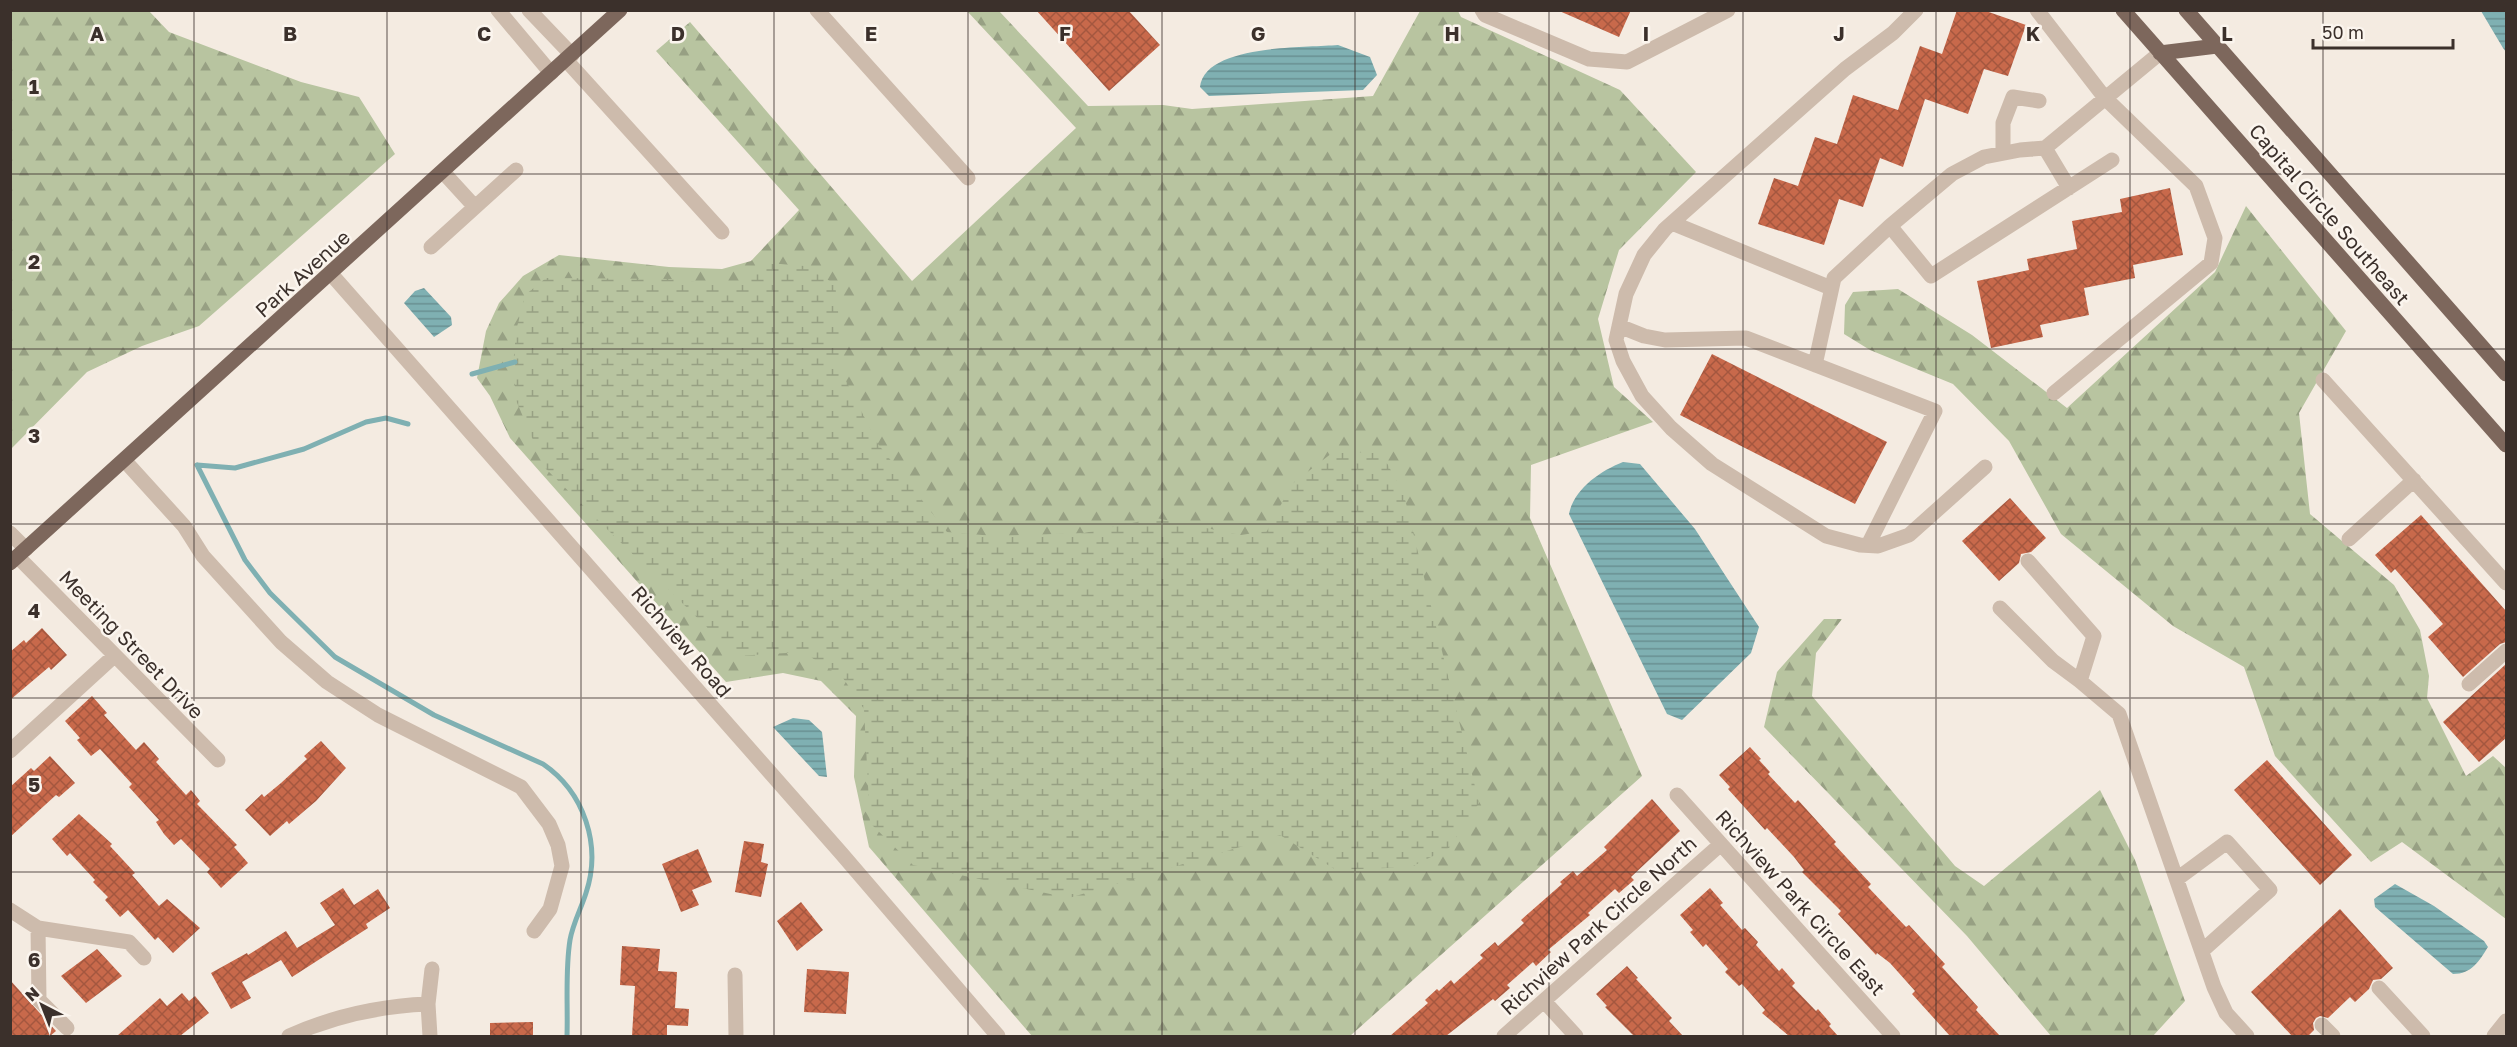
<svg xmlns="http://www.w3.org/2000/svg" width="2517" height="1047" font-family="'Golos Text',sans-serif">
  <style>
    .forest { fill: url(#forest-firs) }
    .wetland { fill: url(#wetland-marsh) }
    .water { fill: url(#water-rules) }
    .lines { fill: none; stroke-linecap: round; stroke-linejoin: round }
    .stream { stroke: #7fb0b2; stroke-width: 5 }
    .building { fill: url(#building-cross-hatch) }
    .minor { stroke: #cdbbac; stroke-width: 15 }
    .major { stroke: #7d675c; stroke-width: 15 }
    .grid { fill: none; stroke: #3b302b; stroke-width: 1.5; stroke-opacity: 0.55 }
    .labels { text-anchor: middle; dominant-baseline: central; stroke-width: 5; stroke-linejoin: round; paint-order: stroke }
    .street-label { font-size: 20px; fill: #3b302b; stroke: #fbf5ee }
    .grid-label { font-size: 20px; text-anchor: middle; font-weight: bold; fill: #3b302b; stroke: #fbf5ee; stroke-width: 5; stroke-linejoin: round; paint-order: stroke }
  </style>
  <defs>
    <pattern id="forest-firs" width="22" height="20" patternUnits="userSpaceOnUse" patternTransform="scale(1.5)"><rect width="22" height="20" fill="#b8c4a0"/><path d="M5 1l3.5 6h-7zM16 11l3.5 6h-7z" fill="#97a083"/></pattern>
    <pattern id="wetland-marsh" width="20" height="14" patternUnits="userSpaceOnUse" patternTransform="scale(1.5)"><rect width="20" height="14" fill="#b8c4a0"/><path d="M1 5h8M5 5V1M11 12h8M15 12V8" fill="none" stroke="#97a083"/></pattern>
    <pattern id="water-rules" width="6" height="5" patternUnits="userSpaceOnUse" patternTransform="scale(1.5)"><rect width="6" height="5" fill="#7fb0b2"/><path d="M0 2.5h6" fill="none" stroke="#699091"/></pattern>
    <pattern id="building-cross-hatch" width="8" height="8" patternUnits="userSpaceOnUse" patternTransform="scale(1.5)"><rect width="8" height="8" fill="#c8694b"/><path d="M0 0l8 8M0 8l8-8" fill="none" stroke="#a4573f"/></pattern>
  </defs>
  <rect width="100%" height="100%" fill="#f4ebe1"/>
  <path class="forest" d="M 11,10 L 149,11 L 169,32 L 301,82 L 359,97 L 395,154 L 199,326 L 142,346 L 87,372 L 11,449 Z
    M 967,11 L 999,11 L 1088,106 L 1163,105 L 1192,109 L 1373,96 L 1420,11 L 1458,11 L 1461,17 L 1620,90 L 1696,172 L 1619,250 L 1598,319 L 1614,387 L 1653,422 L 1531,465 L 1530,518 L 1642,776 L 1350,1036 L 1032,1036 L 869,847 L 854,777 L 856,716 L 821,681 L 783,673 L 726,682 L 510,438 L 490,396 L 477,378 L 486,331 L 499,303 L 523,276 L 559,255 L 669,267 L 722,269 L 751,261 L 799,210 L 656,51 L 690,22 L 912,281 L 1076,128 Z
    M 2246,206 L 2346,331 L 2299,413 L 2310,514 L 2394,585 L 2420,630 L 2429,676 L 2427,698 L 2466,776 L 2493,756 L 2506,768 L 2506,919 L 2402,842 L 2371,862 L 2275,756 L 2244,667 L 2173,626 L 2061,534 L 2009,441 L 1953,384 L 1870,350 L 1844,334 L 1845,305 L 1853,292 L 1898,289 L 1972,335 L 2067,408 L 2215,272 Z
    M 1824,619 L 1842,619 L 1816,653 L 1812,696 L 1955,866 L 1984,886 L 2100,790 L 2135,860 L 2185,1001 L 2153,1036 L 2051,1036 L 1967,936 L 1764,727 L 1777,672 Z"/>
  <path class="wetland" d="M 769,263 L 804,266 L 835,284 L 840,328 L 841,371 L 878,444 L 947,532 L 994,536 L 1084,533 L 1156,518 L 1241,535 L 1267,531 L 1292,484 L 1332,453 L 1381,452 L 1404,495 L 1479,803 L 1449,848 L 1411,867 L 1336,870 L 1280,835 L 1069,898 L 913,865 L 870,823 L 864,709 L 843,678 L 803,652 L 736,656 L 545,468 L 515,398 L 515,335 L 525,295 L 546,278 L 674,279 L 730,287 Z"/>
  <path class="water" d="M 2481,11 L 2506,11 L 2506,52 L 2503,48 Z
    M 1338,45 L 1370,57 L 1377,75 L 1363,90 L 1209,96 L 1200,87 C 1205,44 1304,48 1338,45 Z
    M 424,288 L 451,317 L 452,325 L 434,337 L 404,303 L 415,291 Z
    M 1623,462 L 1640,464 L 1695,529 L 1759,627 L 1751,653 L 1682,720 L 1667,714 L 1569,514 C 1574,489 1600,471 1623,462 Z
    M 793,718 L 809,720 L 822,732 L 827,777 L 819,776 L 773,727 Z
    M 2395,884 L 2434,906 L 2484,941 L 2488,947 C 2479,961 2472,974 2453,974 L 2375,907 L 2374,899 Z"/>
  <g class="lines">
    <path class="stream" d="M 472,374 L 515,362
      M 197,465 L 245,560 L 270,593 L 335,657 L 434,715 L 543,764 C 584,792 602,845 586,893 C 581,909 573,923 570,940 C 565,971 568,1005 567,1036
      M 197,465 L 235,468 L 304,449 L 366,422 L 386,418 L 408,424"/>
  </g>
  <path class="building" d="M 1036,10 L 1128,10 L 1160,45 L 1109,91 Z
    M 1557,10 L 1631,10 L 1619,37 Z
    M 1957,10 L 1983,10 L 2026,25 L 2008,76 L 1984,69 L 1968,114 L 1925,99 L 1903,167 L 1880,158 L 1863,207 L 1839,199 L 1824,245 L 1758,224 L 1774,178 L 1798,186 L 1815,137 L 1837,144 L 1853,95 L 1898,110 L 1920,46 L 1942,54 Z
    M 2170,188 L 2183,255 L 2133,265 L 2135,278 L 2084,288 L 2089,315 L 2040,325 L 2043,337 L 1991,348 L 1977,281 L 2029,270 L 2027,259 L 2077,249 L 2072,221 L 2122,212 L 2120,199 Z
    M 1712,354 L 1887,442 L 1855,504 L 1680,415 Z
    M 2010,498 L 2046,538 L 2031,552 L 2021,554 L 2019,563 L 1999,581 L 1962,541 Z
    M 2421,515 L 2506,611 L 2506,642 L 2500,644 L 2463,677 L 2428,637 L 2443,624 L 2395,569 L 2391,573 L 2375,555 Z
    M 42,628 L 67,655 L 51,670 L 49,667 L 10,700 L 10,652 L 24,640 L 26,643 Z
    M 2506,664 L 2506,738 L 2479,762 L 2443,722 Z
    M 92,696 L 107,713 L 104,715 L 136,750 L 144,742 L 159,759 L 156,762 L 186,795 L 191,790 L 200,801 L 197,804 L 237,845 L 234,847 L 248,863 L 221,888 L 207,872 L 210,869 L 181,839 L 174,845 L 164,834 L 156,822 L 159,820 L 129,787 L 132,784 L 100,749 L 91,756 L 77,740 L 80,738 L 65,721 Z
    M 321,741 L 346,768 L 316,801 L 289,824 L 287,821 L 270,836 L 245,810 L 262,794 L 264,797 L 281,783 L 307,759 L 304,756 Z
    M 1750,747 L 1761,759 L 1759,760 L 1770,772 L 1768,774 L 1795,803 L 1798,800 L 1836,842 L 1834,844 L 1871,884 L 1868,887 L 1906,927 L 1909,925 L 1945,964 L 1942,967 L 1978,1007 L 1976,1010 L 2000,1036 L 1950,1036 L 1912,994 L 1915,991 L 1890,963 L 1877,953 L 1876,955 L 1838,914 L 1841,911 L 1802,872 L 1804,870 L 1794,857 L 1767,828 L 1765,830 L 1728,789 L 1730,787 L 1719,775 Z
    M 50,756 L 75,783 L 59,797 L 56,795 L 10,837 L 10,787 L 31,768 L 34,771 Z
    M 2267,760 L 2352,855 L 2320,885 L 2234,790 Z
    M 1652,799 L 1680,831 L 1631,877 L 1634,880 L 1619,893 L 1615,889 L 1588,913 L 1590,915 L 1548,950 L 1551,952 L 1536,966 L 1533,962 L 1507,985 L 1510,988 L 1495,1001 L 1493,999 L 1446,1036 L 1390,1036 L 1428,1003 L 1425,1000 L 1437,989 L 1439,991 L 1451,980 L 1454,984 L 1483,958 L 1480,955 L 1495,942 L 1498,946 L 1524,923 L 1521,920 L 1562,884 L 1560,882 L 1573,871 L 1577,876 L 1607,850 L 1604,847 Z
    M 79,814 L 112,844 L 110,846 L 135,873 L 132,875 L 159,906 L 167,899 L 200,928 L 173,953 L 158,937 L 155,940 L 128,910 L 120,917 L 105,900 L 108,897 L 93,882 L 95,880 L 70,853 L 67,856 L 52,839 Z
    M 744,841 L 764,844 L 761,862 L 768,864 L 761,897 L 735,892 Z
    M 698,849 L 712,882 L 692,890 L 699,905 L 681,912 L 662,864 Z
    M 343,888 L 354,905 L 378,889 L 390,908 L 366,924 L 368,928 L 292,977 L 281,960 L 242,982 L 251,998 L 231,1009 L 211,973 L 247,953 L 248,955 L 286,931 L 297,948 L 335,925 L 320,903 Z
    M 1710,888 L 1723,903 L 1720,905 L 1742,930 L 1745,928 L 1758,942 L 1756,945 L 1779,971 L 1782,968 L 1795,983 L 1792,986 L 1816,1011 L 1818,1009 L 1831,1024 L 1829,1026 L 1838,1036 L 1789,1036 L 1762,1013 L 1765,1010 L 1742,984 L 1739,986 L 1725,972 L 1728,969 L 1706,944 L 1703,947 L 1690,932 L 1693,930 L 1680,915 Z
    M 801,902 L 823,930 L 797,951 L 777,921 Z
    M 2340,909 L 2393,968 L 2381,979 L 2373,980 L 2369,989 L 2355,1002 L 2350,997 L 2328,1018 L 2320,1016 L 2316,1018 L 2313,1023 L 2314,1030 L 2308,1036 L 2292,1036 L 2251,992 Z
    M 622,946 L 660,949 L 658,971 L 677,972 L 675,1008 L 689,1009 L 688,1026 L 667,1025 L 667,1036 L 632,1036 L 635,986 L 620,985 Z
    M 97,949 L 122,976 L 86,1003 L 61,976 Z
    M 1627,966 L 1638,978 L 1636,979 L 1672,1018 L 1669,1021 L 1683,1036 L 1634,1036 L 1605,1007 L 1607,1006 L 1596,994 Z
    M 807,969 L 849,972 L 846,1014 L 804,1012 Z
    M 10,980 L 56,1031 L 50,1036 L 10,1036 Z
    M 182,993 L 189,1001 L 195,996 L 209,1013 L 180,1036 L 117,1036 L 160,998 L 167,1006 Z
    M 533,1022 L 533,1036 L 490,1036 L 490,1023 Z"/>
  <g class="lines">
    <path class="minor" d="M 498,10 L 551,73
      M 529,10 L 572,55
      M 817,10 L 968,178
      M 1482,10 L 1485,15 L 1589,59 L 1627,62 L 1728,10
      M 1916,10 L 1893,33 L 1845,69 L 1665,229 L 1644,255 L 1626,294 L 1616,340 L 1623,361 L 1642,396 L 1671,428 L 1712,464 L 1826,536 L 1860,545 L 1878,546 L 1909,535 L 1985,467
      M 2037,10 L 2105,98 L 2196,186 L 2215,238 L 2211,263 L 2054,393
      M 566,60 L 722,232
      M 2045,148 L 2069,188
      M 2003,153 L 2003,123 L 2013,97 L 2039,101
      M 443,172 L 475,207
      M 1672,223 L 1831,288
      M 1890,226 L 1931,276 L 2112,160
      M 431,247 L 516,170
      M 332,275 L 841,853 L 998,1036
      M 1619,326 L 1644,336 L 1665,340 L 1746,338 L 1935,411 L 1868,545
      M 1815,365 L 1834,278 L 1890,226 L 1952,174 L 1984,157 L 2020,150 L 2045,148 L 2160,53
      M 2323,380 L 2506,583
      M 125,461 L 184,526 L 203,556 L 281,642 L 327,682 L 378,715 L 521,787 L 549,824 L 558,845 L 562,866 L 550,909 L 534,931
      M 10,533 L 26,549
      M 2349,539 L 2414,480
      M 18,557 L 218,760
      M 2028,561 L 2094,636 L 2080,681
      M 2000,608 L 2053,661 L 2080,681 L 2119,714 L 2214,987 L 2226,1013 L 2247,1036
      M 2469,684 L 2506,651
      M 10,751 L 113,657
      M 1677,795 L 1893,1036
      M 2177,879 L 2227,842 L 2270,890 L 2202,951
      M 10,910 L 38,928 L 129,942 L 144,958
      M 38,928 L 39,1000 L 67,1028
      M 735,975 L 736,1036
      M 2379,988 L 2423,1036
      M 1544,1001 L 1576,1036
      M 2322,1025 L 2333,1036
      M 289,1036 C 334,1016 379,1006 428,1004
      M 430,1036 L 428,1004 L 432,969
      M 1504,1036 L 1721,844
      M 2494,1036 L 2506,1021"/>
    <path class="major" d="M 2123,10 L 2506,445
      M 2186,10 L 2506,374
      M 2160,53 L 2217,46
      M 10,563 L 620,10"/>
  </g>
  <path class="grid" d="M 194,10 L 194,1036M 387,10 L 387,1036M 581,10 L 581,1036M 774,10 L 774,1036M 968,10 L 968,1036M 1162,10 L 1162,1036M 1355,10 L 1355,1036M 1549,10 L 1549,1036M 1743,10 L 1743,1036M 1936,10 L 1936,1036M 2130,10 L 2130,1036M 2323,10 L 2323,1036M 10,174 L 2506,174M 10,349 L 2506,349M 10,524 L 2506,524M 10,698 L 2506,698M 10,872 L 2506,872"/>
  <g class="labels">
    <g class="street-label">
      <text transform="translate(2330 214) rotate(49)">Capital Circle Southeast</text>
      <text transform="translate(302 273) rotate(-42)">Park Avenue</text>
      <text transform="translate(682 641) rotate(49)">Richview Road</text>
      <text transform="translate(132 644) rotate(46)">Meeting Street Drive</text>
      <text transform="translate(1801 902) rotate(48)">Richview Park Circle East</text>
      <text transform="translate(1598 925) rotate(-42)">Richview Park Circle North</text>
    </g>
  </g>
  <g class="grid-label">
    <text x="97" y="41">A</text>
    <text x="290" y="41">B</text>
    <text x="484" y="41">C</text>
    <text x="678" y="41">D</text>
    <text x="871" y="41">E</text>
    <text x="1065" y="41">F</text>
    <text x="1258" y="41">G</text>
    <text x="1452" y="41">H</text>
    <text x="1646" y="41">I</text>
    <text x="1839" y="41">J</text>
    <text x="2033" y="41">K</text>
    <text x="2227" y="41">L</text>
    <text x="34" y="94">1</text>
    <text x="34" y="269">2</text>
    <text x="34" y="443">3</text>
    <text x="34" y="618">4</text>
    <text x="34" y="792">5</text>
    <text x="34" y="967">6</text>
  </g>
  <rect width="2517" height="1047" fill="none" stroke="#3b302b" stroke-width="24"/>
  <g transform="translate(42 1005) rotate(318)" stroke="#fbf5ee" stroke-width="4.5" paint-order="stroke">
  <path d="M0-4.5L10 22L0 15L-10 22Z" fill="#3b302b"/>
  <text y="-9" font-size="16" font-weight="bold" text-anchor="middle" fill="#3b302b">N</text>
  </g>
  <path d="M2313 39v9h140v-9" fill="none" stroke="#3b302b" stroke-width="3"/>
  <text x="2322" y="39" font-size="18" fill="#3b302b" stroke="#fbf5ee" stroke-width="4.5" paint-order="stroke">50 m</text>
</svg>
